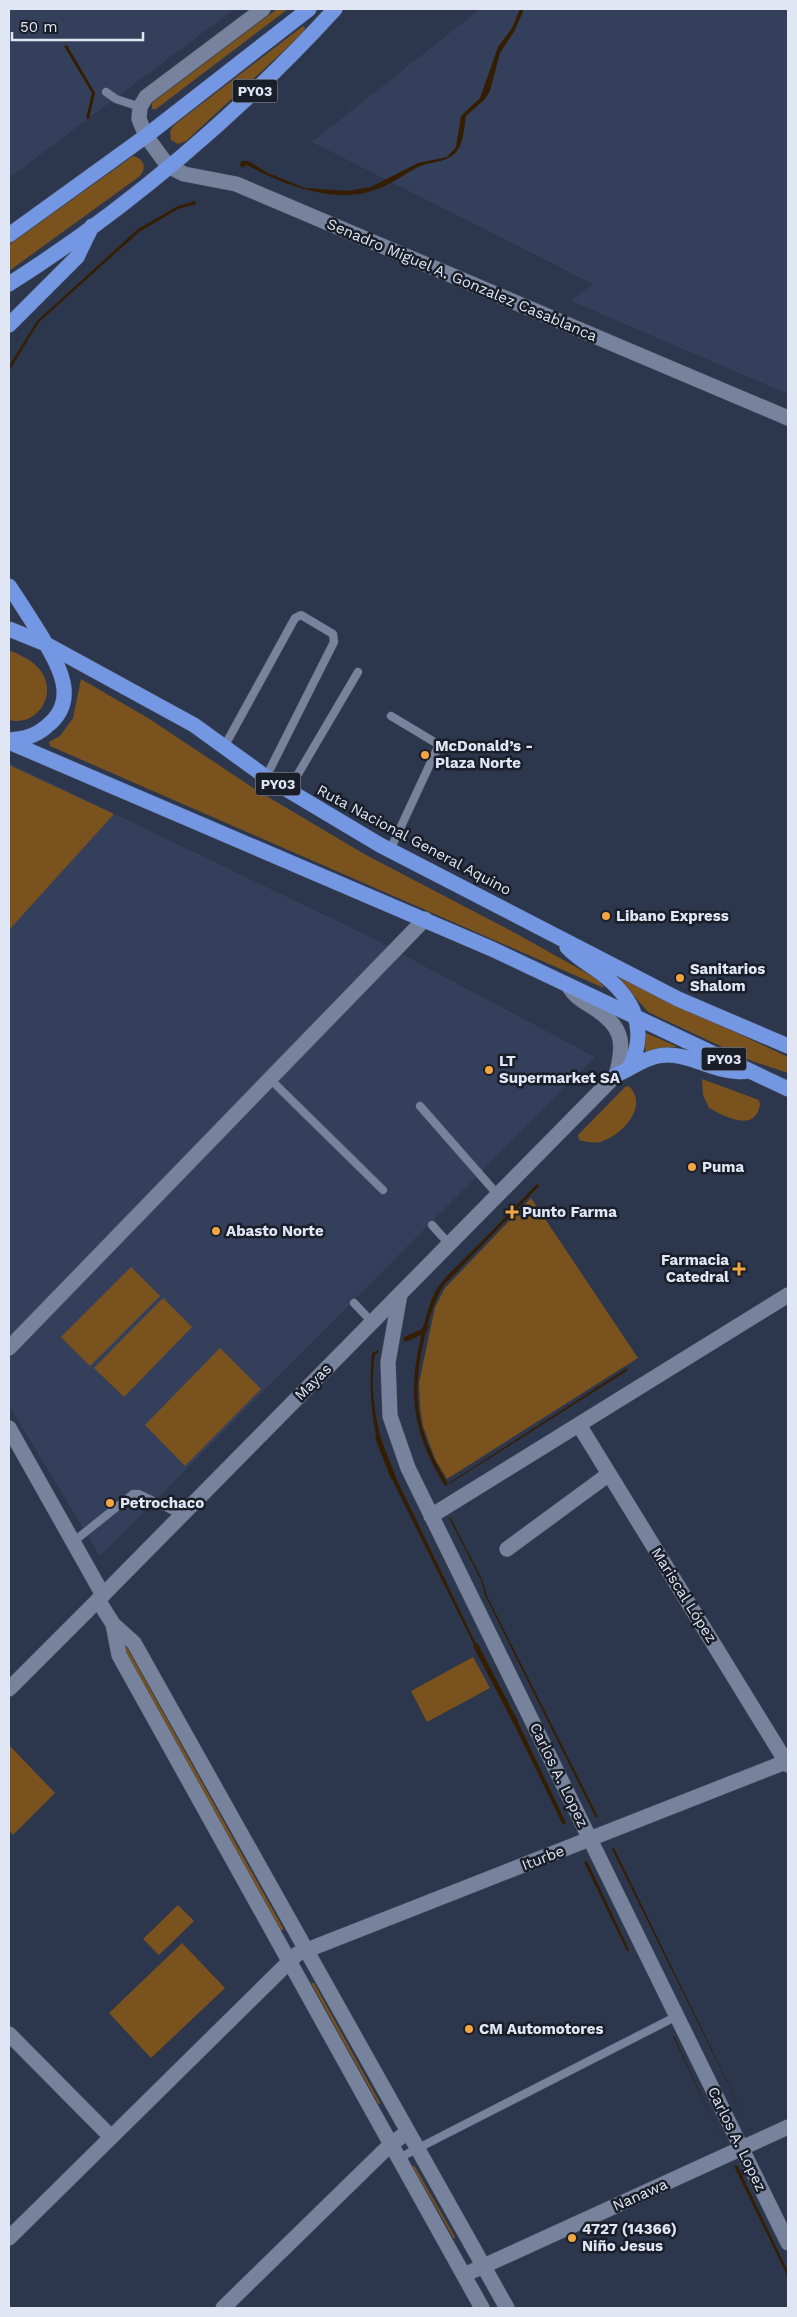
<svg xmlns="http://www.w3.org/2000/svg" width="797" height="2317" font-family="'Work Sans',sans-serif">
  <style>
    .built { fill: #34405b }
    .green { fill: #7a521e }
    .water { fill: #351d00 }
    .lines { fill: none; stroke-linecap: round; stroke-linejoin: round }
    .stream { stroke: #351d00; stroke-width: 5 }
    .lane-casing { stroke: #4a5264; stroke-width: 9 }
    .street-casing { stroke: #4a5264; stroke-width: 16 }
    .secondary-casing { stroke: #4a5264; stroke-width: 16 }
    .highway-casing { stroke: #4a5264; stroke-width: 16 }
    .lane { stroke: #77839c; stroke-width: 8 }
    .street { stroke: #77839c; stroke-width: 15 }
    .secondary { stroke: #77839c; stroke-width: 15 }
    .highway { stroke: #7497e4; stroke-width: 15 }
    .poi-dot { fill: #f2a541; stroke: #191e28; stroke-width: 2 }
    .labels { text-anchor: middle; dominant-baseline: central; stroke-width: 5; stroke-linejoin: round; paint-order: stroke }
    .shield { fill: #191e28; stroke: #a4aab7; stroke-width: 1 }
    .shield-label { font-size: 14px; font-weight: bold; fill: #e0e6f4 }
    .street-label { font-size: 15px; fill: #e0e6f4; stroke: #191e28 }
    .poi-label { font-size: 15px; font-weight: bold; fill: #e0e6f4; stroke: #191e28; text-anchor: start }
  </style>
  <rect width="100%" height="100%" fill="#2c364c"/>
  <path class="built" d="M 9,9 L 234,9 L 9,178 Z
    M 480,9 L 788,9 L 788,394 L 571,301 L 593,284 L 312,142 Z
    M 9,763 L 368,936 L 595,1057 L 100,1556 L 9,1405 Z"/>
  <path class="green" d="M 277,9 L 288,9 L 156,109 L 152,109 L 152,103 Z
    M 303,26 L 305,28 L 303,33 L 186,141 L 178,144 L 171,140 L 170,131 L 174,125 Z
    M 133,156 C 144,159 147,167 140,176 L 9,271 L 9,245 Z
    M 9,650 C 20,655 33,660 41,671 C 58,695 37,727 9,720 Z
    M 81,679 L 148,718 L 258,791 L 366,855 L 517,934 L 599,980 L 604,988 L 50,746 L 49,742 L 60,736 L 73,718 Z
    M 9,765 L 114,814 L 9,930 Z
    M 618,977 L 788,1057 L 788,1073 L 752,1061 L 648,1012 Z
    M 646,1033 L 676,1046 L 676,1047 L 666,1047 L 645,1052 Z
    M 702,1079 L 759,1100 L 760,1105 C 759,1108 758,1114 755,1116 C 745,1128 720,1114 709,1108 L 703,1095 Z
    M 629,1086 C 649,1106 623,1134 603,1141 C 595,1144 587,1142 579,1140 L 578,1135 L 625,1087 Z
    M 531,1198 L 638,1358 L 447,1479 L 435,1459 L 423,1426 L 420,1407 L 419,1383 L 435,1307 L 445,1288 Z
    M 131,1267 L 160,1296 L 90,1366 L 61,1337 Z
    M 163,1298 L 192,1327 L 124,1397 L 94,1368 Z
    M 220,1348 L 261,1389 L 185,1466 L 145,1425 Z
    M 125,1644 L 283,1928 L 283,1930 L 280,1930 L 122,1646 Z
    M 473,1657 L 490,1688 L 427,1722 L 411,1691 Z
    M 9,1745 L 55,1793 L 13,1835 L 9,1830 Z
    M 178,1905 L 194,1921 L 159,1955 L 143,1939 Z
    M 182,1943 L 225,1988 L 151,2058 L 109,2013 Z
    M 311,1983 L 314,1983 L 380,2103 L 379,2105 Z
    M 414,2165 L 455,2237 L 454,2239 L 413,2167 Z"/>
  <path class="water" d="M 520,9 L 524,9 L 515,30 L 500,53 L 490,91 L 485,99 L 466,116 C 463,134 464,153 444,160 C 435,163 426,163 418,167 C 403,175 390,185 374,190 C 336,205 281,184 247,165 L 242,168 L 240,164 L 242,161 L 248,161 L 268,173 L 305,188 L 348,191 L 371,187 L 418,163 L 447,157 L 456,147 L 461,116 L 480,98 L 498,47 L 512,28 Z
    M 67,45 L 95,93 L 89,119 L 86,118 L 92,93 L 64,46 Z
    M 195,201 L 196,204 L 178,209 L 139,232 L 39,322 L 9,371 L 9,366 L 37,321 L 138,229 L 178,206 Z
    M 537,1184 L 539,1186 L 443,1286 C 431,1308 429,1320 423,1344 C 411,1401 418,1434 448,1484 L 445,1486 C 411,1429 407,1392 423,1329 C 427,1313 431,1296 441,1283 C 451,1271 463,1261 473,1250 C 495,1228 516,1206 537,1184 Z
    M 378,1350 L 379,1352 L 375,1354 C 370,1385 374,1413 382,1443 L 378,1445 C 371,1414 369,1385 372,1353 Z
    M 627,1368 L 628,1370 L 449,1484 L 449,1483 Z
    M 392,1470 L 479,1650 L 477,1651 L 388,1471 Z
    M 450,1517 L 482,1579 L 487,1596 L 598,1817 L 596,1818 L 485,1595 L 481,1580 L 449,1518 Z
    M 515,1716 L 566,1823 L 563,1825 L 511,1718 Z
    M 614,1848 L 747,2122 L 612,1849 Z
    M 587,1861 L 629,1950 L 627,1951 L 584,1862 Z
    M 673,2036 L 674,2036 L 721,2138 Z
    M 737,2165 L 788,2272 L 788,2277 L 734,2166 Z"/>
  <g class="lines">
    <path class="stream" d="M 406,1339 L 424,1331 L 426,1326
      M 378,1438 L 393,1477
      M 476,1646 L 516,1723"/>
    <defs>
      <path id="lane" d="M 106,92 L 116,99 L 140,107
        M 224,747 L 295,618 L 301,615 L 333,634 L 334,642 L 266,777
        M 288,791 L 358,672
        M 390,850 L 438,747 L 436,743 L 391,716
        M 270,1079 L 383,1190
        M 420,1106 L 498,1195
        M 432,1225 L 449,1244
        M 354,1303 L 372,1322
        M 73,1542 L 133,1494 L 139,1494 L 182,1515
        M 399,2158 L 677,2016"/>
      <path id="street" d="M 263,9 L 146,97 L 140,107 L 139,119 L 146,136 L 168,166 L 184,174 L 236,184 L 788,418
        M 400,1294 L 388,1362 L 390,1416 L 408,1468 L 788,2243
        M 9,1348 L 425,919
        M 579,1425 L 788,1765
        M 9,1428 L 103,1595
        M 431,1516 L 788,1295
        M 507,1549 L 609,1474
        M 9,1689 L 98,1600
        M 9,2034 L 111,2137
        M 9,2238 L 297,1954 L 788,1761
        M 464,2275 L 788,2127
        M 223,2308 L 391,2144 L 408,2132"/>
      <path id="secondary" d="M 113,1624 L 119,1655 L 482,2308
        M 507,2308 L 134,1643 L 113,1624 L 98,1600 L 616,1075 C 626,1041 622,1025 591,1006 C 581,1000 574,996 568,985"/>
      <path id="highway" d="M 9,235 L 146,136 L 309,9
        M 9,284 C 126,210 241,112 335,9
        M 9,325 L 77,257 L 92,226
        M 9,586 C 20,602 30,618 40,634 C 57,663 81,699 47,726 C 36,736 24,739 9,740
        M 9,629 L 46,644 L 194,725 L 266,777 L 380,845 L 678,999 L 788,1046
        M 9,742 L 492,949 L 788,1089
        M 567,947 C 577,958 589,964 601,973 C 634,998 649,1030 629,1068
        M 616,1075 C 631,1069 642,1059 658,1056 C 690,1050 716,1076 748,1071"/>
    </defs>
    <use href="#lane" class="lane-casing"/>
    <use href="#street" class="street-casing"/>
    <use href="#secondary" class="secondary-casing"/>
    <use href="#highway" class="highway-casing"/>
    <use href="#lane" class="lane"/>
    <use href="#street" class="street"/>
    <use href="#secondary" class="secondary"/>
    <use href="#highway" class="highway"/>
  </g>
  <g class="poi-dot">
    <circle cx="425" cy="755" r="5"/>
    <circle cx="606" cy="916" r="5"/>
    <circle cx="680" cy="978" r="5"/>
    <circle cx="489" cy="1070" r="5"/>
    <circle cx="692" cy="1167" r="5"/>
    <path d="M509.5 1204.5h5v5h5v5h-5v5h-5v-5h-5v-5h5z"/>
    <circle cx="216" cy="1231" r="5"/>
    <path d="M736.5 1261.5h5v5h5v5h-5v5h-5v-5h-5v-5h5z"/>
    <circle cx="110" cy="1503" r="5"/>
    <circle cx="469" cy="2029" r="5"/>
    <circle cx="572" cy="2238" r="5"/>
  </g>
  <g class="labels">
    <g class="shield">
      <rect x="232.5" y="79.5" width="45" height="23" rx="4"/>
      <rect x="255.5" y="772.5" width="45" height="23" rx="4"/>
      <rect x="701.5" y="1047.5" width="45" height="23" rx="4"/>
    </g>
    <g class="shield-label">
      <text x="255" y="91">PY03</text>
      <text x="278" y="784">PY03</text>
      <text x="724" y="1059">PY03</text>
    </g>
    <g class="street-label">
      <text transform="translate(462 280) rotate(23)">Senadro Miguel A. Gonzalez Casablanca</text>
      <text transform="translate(414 840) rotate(28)">Ruta Nacional General Aquino</text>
      <text transform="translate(313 1382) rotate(-45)">Mayas</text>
      <text transform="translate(684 1595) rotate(58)">Mariscal López</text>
      <text transform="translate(559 1775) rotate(64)">Carlos A. Lopez</text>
      <text transform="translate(543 1858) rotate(-21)">Iturbe</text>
      <text transform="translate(737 2139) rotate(64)">Carlos A. Lopez</text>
      <text transform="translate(640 2195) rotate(-24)">Nanawa</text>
    </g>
    <g class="poi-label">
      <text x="435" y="746">McDonald’s -<tspan x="435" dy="17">Plaza Norte</tspan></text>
      <text x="616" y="916">Libano Express</text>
      <text x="690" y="969">Sanitarios<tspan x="690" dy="17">Shalom</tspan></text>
      <text x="499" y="1061">LT<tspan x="499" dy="17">Supermarket SA</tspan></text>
      <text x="702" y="1167">Puma</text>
      <text x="522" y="1212">Punto Farma</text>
      <text x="226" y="1231">Abasto Norte</text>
      <text x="729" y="1260" text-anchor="end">Farmacia<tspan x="729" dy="17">Catedral</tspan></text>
      <text x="120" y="1503">Petrochaco</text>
      <text x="479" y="2029">CM Automotores</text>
      <text x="582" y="2229">4727 (14366)<tspan x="582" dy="17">Niño Jesus</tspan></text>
    </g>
  </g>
  <rect width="797" height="2317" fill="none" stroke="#e0e6f4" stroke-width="20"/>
  <path d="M12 32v8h131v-8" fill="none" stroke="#e0e6f4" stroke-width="2.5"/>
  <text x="20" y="32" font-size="15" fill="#e0e6f4" stroke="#191e28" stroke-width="4" paint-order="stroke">50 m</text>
</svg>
